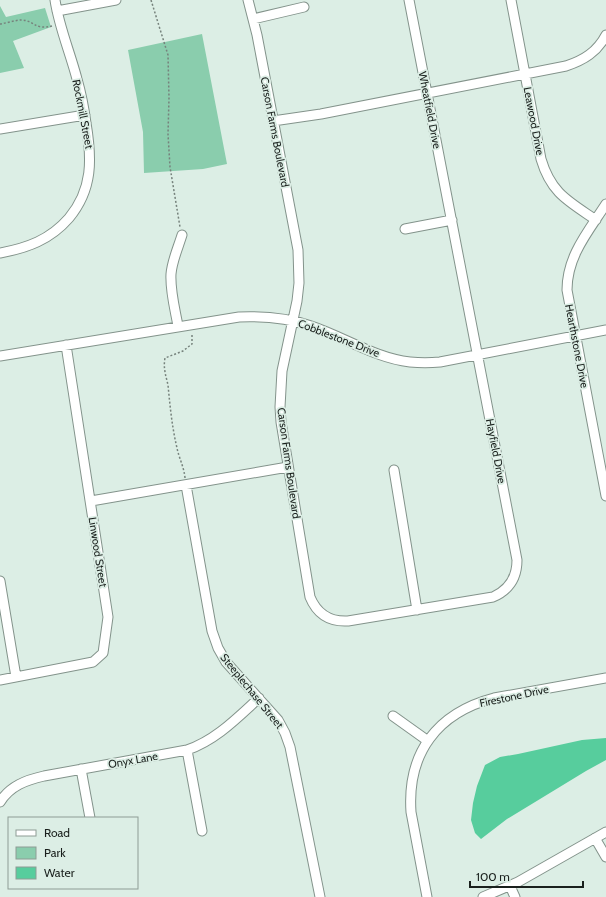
<svg xmlns="http://www.w3.org/2000/svg" width="606" height="897" font-family="Cabin,sans-serif">
  <style>
    .green { fill: #8acdad }
    .water { fill: #57cd9d }
    .lines { fill: none; stroke-linecap: round; stroke-linejoin: round }
    .minor-casing { stroke: #83938b; stroke-width: 11 }
    .path { stroke: #76827c; stroke-width: 1.5; stroke-dasharray: 2 2; stroke-linecap: butt }
    .minor { stroke: #fff; stroke-width: 9 }
    .labels { text-anchor: middle; dominant-baseline: central; stroke-width: 3.5; stroke-linejoin: round; paint-order: stroke }
    .street-label { font-size: 11px; fill: #1a201d; stroke: #dceee5 }
  </style>
  <rect width="100%" height="100%" fill="#dceee5"/>
  <path class="green" d="M 0,6 L 6,17 L 45,8 L 51,27 L 13,41 L 24,68 L 0,73 Z
    M 202,34 L 227,164 L 203,169 L 144,173 L 143,132 L 128,50 Z"/>
  <path class="water" d="M 606,738 L 606,760 L 586,771 L 507,819 L 481,839 L 475,833 L 471,820 L 473,803 L 477,786 L 485,765 L 500,757 L 518,754 L 582,740 Z"/>
  <g class="lines">
    <defs>
      <path id="minor" d="M 248,0 L 257,35 L 298,250 L 299,283 L 297,301 L 282,371 L 280,407 L 281,422 L 310,597 C 317,614 330,622 348,621 L 493,597 C 509,590 517,578 517,560 L 409,0
        M 511,0 L 541,159 C 551,193 568,201 596,220
        M 57,11 L 116,0
        M 253,19 L 304,7
        M 273,121 L 321,114 L 566,66 C 584,60 597,52 606,35
        M 0,129 L 85,115
        M 606,204 C 588,232 567,256 567,290 L 606,496
        M 405,229 L 452,220
        M 0,253 C 27,248 50,240 69,218 C 93,189 92,159 86,123 C 84,108 81,93 77,79 C 70,52 59,27 55,0
        M 178,326 C 175,309 170,291 171,274 C 172,261 178,248 182,235
        M 0,356 L 239,317 C 264,316 288,318 311,326 C 344,337 375,358 410,362 C 420,363 430,363 440,362 L 606,330
        M 394,470 L 417,610
        M 186,485 L 212,631 L 218,648 L 226,662 L 278,720 L 285,733 L 290,747 L 320,897
        M 91,501 L 288,467
        M 0,581 L 16,677
        M 0,680 L 93,662 L 103,653 L 108,617 L 66,345
        M 393,716 L 428,741
        M 187,750 L 202,831
        M 81,769 L 90,818
        M 0,802 C 10,786 26,780 44,776 L 187,750 C 216,740 237,718 259,698
        M 595,838 L 606,857
        M 510,886 L 515,897
        M 427,897 L 411,812 C 407,753 437,713 494,698 L 606,678
        M 483,897 L 518,882 L 606,832"/>
    </defs>
    <use href="#minor" class="minor-casing"/>
    <path class="path" d="M 151,0 L 168,55 L 169,98 L 168,134 L 170,167 L 180,227
      M 0,24 C 7,23 15,20 22,20 C 35,21 34,30 52,26
      M 185,478 C 184,467 179,458 177,448 C 172,427 170,406 168,385 C 166,376 163,368 165,358 L 183,351 L 192,344 L 192,333"/>
    <use href="#minor" class="minor"/>
  </g>
  <g class="labels">
    <g class="street-label">
      <text transform="translate(430 110) rotate(79)">Wheatfield Drive</text>
      <text transform="translate(83 114) rotate(79)">Rockmill Street</text>
      <text transform="translate(534 121) rotate(79)">Leawood Drive</text>
      <text transform="translate(275 132) rotate(79)">Carson Farms Boulevard</text>
      <text transform="translate(339 338) rotate(21)">Cobblestone Drive</text>
      <text transform="translate(577 346) rotate(79)">Hearthstone Drive</text>
      <text transform="translate(496 451) rotate(79)">Hayfield Drive</text>
      <text transform="translate(289 463) rotate(82)">Carson Farms Boulevard</text>
      <text transform="translate(98 552) rotate(81)">Linwood Street</text>
      <text transform="translate(252 691) rotate(51)">Steeplechase Street</text>
      <text transform="translate(514 696) rotate(-12)">Firestone Drive</text>
      <text transform="translate(133 760) rotate(-10)">Onyx Lane</text>
    </g>
  </g>
  <rect x="8" y="817" width="130" height="72" fill="#dceee5" stroke="#8e9c95"/>
  <rect x="16" y="830" width="20" height="6" fill="#ffffff" stroke="#8e9c95"/>
  <text x="44" y="837" font-size="12" fill="#1a201d">Road</text>
  <rect x="16" y="847" width="20" height="12" fill="#8acdad" stroke="#8e9c95"/>
  <text x="44" y="857" font-size="12" fill="#1a201d">Park</text>
  <rect x="16" y="867" width="20" height="12" fill="#57cd9d" stroke="#8e9c95"/>
  <text x="44" y="877" font-size="12" fill="#1a201d">Water</text>
  <path d="M470 881v6h113v-6" fill="none" stroke="#1a201d" stroke-width="2"/>
  <text x="476" y="881" font-size="12" fill="#1a201d" stroke="#dceee5" stroke-width="3" paint-order="stroke">100 m</text>
</svg>
